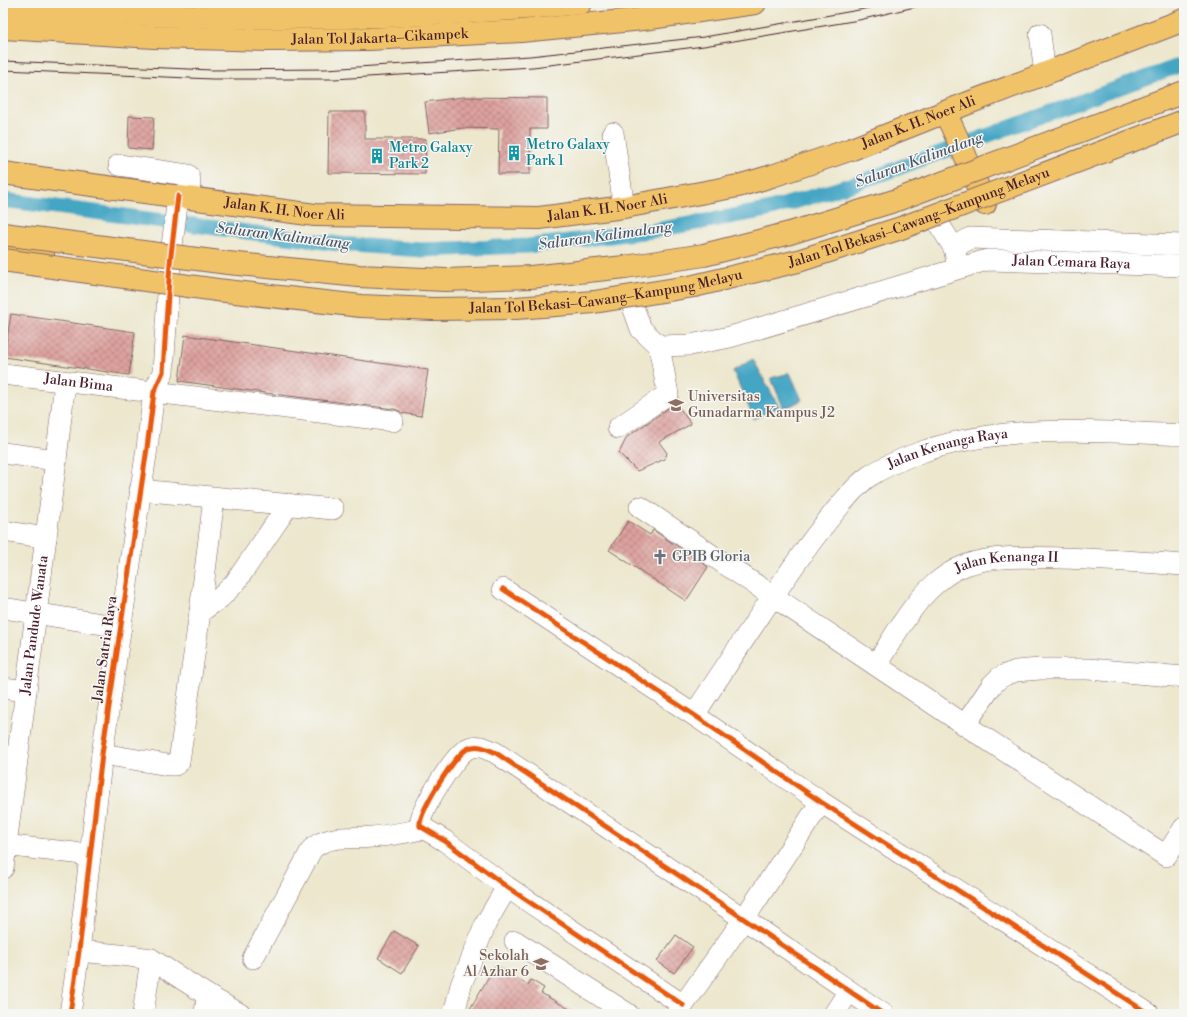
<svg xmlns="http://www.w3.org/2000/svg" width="1187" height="1017" font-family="'Libre Bodoni',serif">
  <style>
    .water { fill: #44a6c4; stroke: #476278 }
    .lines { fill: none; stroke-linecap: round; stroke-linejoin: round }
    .canal { stroke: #44a6c4; stroke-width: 15 }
    .building { fill: url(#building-cross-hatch) }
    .minor-casing { stroke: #836564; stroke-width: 22 }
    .major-casing { stroke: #836564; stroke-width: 24 }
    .highway-casing { stroke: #836564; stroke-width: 24 }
    .minor { stroke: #fff; stroke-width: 21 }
    .major { stroke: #f1c369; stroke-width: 22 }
    .highway { stroke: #f1c369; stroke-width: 22 }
    .tram { stroke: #4a1f2b; stroke-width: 1 }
    .highway-bridge-casing { stroke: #836564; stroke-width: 24; stroke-linecap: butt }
    .highway-bridge { stroke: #f1c369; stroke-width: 22 }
    .cycleway-casing { stroke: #f6f6f2; stroke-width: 8 }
    .cycleway { stroke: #e8590c; stroke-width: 5 }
    .labels { text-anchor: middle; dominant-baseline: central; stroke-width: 3; stroke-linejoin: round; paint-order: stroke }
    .street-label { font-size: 14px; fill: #4a1f2b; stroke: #f6f6f2 }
    .culture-label { font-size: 14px; fill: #0d838f; stroke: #f6f6f2; text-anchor: start }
    .education-label { font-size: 14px; fill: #785e54; stroke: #f6f6f2; text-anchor: start }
    .worship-label { font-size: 14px; fill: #5b616d; stroke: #f6f6f2; text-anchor: start }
    .water-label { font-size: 15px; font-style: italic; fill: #485568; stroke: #f6f6f2 }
  </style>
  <defs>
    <pattern id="building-cross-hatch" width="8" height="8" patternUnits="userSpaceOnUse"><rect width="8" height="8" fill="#dda29f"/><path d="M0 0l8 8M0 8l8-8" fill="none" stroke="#b58382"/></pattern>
  </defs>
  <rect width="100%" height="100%" fill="#f6f6f2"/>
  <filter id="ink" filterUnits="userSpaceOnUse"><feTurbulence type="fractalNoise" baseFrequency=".025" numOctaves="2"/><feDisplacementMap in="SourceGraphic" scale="8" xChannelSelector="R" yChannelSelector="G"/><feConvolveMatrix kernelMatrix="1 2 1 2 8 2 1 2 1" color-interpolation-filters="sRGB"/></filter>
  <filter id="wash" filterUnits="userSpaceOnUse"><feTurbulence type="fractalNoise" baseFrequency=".012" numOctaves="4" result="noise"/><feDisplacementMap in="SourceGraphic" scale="16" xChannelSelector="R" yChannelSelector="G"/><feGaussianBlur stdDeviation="0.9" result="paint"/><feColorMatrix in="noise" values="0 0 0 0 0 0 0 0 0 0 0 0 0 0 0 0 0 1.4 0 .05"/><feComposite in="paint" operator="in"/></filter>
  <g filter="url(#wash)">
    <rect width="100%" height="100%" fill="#ece7cd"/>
    <path class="water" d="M 753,359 L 779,407 L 754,419 L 733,371 Z
      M 790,373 L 802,400 L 784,409 L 771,378 Z"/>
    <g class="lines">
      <path class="canal" d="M 3,200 L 339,244 L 421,250 L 528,246 L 651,231 L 767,210 L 854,184 L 1184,64"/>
    </g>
    <g id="blocks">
      <path class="building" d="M 463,97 L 547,98 L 547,129 L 530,129 L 530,174 L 498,174 L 499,129 L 463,128 L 429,133 L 425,102 Z
        M 329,112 L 365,112 L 365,139 L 426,139 L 425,174 L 328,173 Z
        M 129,116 L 154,117 L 152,150 L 128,148 Z
        M 11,314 L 135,332 L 129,375 L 4,357 Z
        M 185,335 L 428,370 L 421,416 L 402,413 L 400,411 L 394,409 L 265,393 L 179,381 Z
        M 676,403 L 691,424 L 659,442 L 667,453 L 665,459 L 637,471 L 619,453 L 627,437 Z
        M 628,521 L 650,535 L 653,530 L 708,567 L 686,601 L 609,550 Z
        M 394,931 L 419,946 L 402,973 L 378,958 Z
        M 676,935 L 693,947 L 674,973 L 657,961 Z
        M 495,966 L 528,985 L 531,980 L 544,988 L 541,993 L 578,1014 L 467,1014 Z"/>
    </g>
  </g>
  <g filter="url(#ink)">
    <use href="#blocks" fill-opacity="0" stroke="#836564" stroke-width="1"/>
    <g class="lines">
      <defs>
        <g id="minor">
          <path d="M 1040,34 L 1045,74"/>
          <path d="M 613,133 L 624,207"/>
          <path d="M 119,165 L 188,175 L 190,180 L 189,198"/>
          <path d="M 937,221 L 954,248 L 957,262"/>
          <path d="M 954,248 L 970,238 L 1184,245"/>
          <path id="s1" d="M 631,301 L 641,329 L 659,346 L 690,345 L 730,337 L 987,260 L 1184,266"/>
          <path id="s2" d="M 3,374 L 154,392 L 393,421"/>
          <path d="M 618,428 L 668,394 L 659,346"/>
          <path d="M 3,453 L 56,460"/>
          <path d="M 140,490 L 333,509"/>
          <path d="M 640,507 L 965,725 L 1166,856 L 1184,828"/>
          <path d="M 3,531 L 46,538"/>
          <path d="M 503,589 L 694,715 L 821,802 L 1149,1014"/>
          <path d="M 3,608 L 121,627"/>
          <path d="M 200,612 L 220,598 L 235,583 L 289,504"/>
          <path id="s3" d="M 876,665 C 894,637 910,606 935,584 C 944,576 955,569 966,565 C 993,555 1031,557 1059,558 C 1101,559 1142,562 1184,565"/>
          <path d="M 3,688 L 26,691"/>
          <path id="s4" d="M 694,715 C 728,663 762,611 798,560 C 812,540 826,522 842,503 C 850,494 858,484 868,477 C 883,467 899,460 916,454 C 999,423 1097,431 1184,435"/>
          <path d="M 965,725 L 992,685 L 999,678 L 1005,675 L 1016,671 L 1040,669 L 1088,669 L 1184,677"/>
          <path d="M 102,754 L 168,765 L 175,765 L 179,762 L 200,612 L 214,498"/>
          <path d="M 3,845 L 75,853 L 90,856"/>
          <path id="s5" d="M 3,868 L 56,460 L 65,382"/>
          <path d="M 515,941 L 628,1014"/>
          <path d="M 79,951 L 130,956 L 151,959 L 207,995 L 240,1014"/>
          <path d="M 253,958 L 312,849 C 328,834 352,839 372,837 C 389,836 406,832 424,829"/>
          <path d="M 683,1005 L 507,887 L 445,841 L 420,826 C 418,813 454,756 467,749 C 477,743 487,749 496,753 L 744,919 L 883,1014"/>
          <path d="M 70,1014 L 79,951 L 102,754 L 147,448 L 154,392 L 163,372 L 170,263 L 178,196"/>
          <path d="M 143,1014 L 151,959"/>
          <path d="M 205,1014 L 207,995"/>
          <path d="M 454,1014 L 461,985 L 486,923 L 507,887"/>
          <path d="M 677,1014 L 744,919 L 821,802"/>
          <path d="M 834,1014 L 849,991"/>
        </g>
        <g id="major">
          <path d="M 945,112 L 965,155 L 985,204"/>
          <path id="s6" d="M 3,173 L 315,215 L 539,218 L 624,207 L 738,186 L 772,176 L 852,149 L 945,112 L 1184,20"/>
          <path d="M 3,249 L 43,255"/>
        </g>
        <g id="highway">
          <path d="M 3,7 C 40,11 77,11 114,13 C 270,22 426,18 581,3"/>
          <path id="s7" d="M 3,28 L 154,37 L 268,40 L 369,39 L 521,31 L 643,19 L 755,3"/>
        </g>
      </defs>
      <use href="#minor" class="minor-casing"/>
      <use href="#major" class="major-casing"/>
      <use href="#highway" class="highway-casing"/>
      <use href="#minor" class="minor"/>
      <use href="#major" class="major"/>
      <use href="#highway" class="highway"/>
      <path class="tram" d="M 3,61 L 212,70 L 326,69 L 530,56 L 704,37 L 859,10 L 893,3
        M 3,70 L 212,79 L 334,79 L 533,67 L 704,46 L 859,20 L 932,3"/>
      <defs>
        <g id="highway-bridge">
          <path d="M 3,234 L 228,263 L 359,276 L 445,280 L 531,277 L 625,267 L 704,255 L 790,233 L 894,201 L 1184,92"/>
          <path id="s8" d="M 3,260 L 217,290 L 361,306 L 433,309 L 516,308 L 594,302 L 694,286 L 798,261 L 901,228 L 1184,121"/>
        </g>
      </defs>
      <use href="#highway-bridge" class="highway-bridge-casing"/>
      <use href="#highway-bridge" class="highway-bridge"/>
      <defs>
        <path id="cycleway" d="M 503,589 L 694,715 L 821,802 L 1149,1014
          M 683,1005 L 507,887 L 445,841 L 420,826 C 418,813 454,756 467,749 C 477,743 487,749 496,753 L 744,919 L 883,1014
          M 70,1014 L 79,951 L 102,754 L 147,448 L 154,392 L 163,372 L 170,263 L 178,196"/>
      </defs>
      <use href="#cycleway" class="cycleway-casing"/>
      <use href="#cycleway" class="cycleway"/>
    </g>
  </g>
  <defs>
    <symbol id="building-bare" viewBox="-9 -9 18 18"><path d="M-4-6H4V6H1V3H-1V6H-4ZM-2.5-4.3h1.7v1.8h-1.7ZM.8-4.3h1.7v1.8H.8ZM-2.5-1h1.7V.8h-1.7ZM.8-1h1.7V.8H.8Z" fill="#0f9aa8" stroke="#f6f6f2" stroke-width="2.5" paint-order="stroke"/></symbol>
    <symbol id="university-bare" viewBox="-9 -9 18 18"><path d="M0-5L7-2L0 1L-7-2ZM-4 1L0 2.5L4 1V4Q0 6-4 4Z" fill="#8d6e63" stroke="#f6f6f2" stroke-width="2.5" paint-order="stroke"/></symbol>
    <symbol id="church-bare" viewBox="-9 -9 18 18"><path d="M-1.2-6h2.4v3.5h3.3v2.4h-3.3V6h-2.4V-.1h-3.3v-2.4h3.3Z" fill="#6b7280" stroke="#f6f6f2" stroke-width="2.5" paint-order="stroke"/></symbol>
    <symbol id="school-bare" viewBox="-9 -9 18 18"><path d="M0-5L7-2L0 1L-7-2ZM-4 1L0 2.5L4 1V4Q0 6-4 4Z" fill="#8d6e63" stroke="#f6f6f2" stroke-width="2.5" paint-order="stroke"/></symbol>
  </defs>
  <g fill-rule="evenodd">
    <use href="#building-bare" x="503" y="142" width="22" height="22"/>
    <use href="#building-bare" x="366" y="145" width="22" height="22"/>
    <use href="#university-bare" x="665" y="394" width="22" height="22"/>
    <use href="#church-bare" x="649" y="546" width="22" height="22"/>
    <use href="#school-bare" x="530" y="953" width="22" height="22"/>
  </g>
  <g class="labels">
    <g class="street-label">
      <text stroke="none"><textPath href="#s7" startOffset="377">Jalan Tol Jakarta–Cikampek</textPath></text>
      <text stroke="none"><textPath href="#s6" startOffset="932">Jalan K. H. Noer Ali</textPath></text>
      <text stroke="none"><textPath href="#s6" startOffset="608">Jalan K. H. Noer Ali</textPath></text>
      <text stroke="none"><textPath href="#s6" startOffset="284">Jalan K. H. Noer Ali</textPath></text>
      <text stroke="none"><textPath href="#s8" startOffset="931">Jalan Tol Bekasi–Cawang–Kampung Melayu</textPath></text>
      <text stroke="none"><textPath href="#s1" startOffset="479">Jalan Cemara Raya</textPath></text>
      <text stroke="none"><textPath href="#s8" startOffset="607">Jalan Tol Bekasi–Cawang–Kampung Melayu</textPath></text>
      <text stroke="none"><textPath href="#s2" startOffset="76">Jalan Bima</textPath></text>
      <text stroke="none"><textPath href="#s4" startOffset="381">Jalan Kenanga Raya</textPath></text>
      <text stroke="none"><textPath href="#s3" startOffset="178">Jalan Kenanga II</textPath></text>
      <text stroke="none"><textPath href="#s5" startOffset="245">Jalan Pandude Wanata</textPath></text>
      <text transform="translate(105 649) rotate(-82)">Jalan Satria Raya</text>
    </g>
    <g class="culture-label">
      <text x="526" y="145">Metro Galaxy<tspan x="526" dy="16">Park 1</tspan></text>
      <text x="389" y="148">Metro Galaxy<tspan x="389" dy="16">Park 2</tspan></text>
    </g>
    <g class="education-label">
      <text x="688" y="397">Universitas<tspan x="688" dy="16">Gunadarma Kampus J2</tspan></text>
      <text x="529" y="956" text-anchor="end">Sekolah<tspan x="529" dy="16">Al Azhar 6</tspan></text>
    </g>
    <g class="worship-label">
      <text x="672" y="557">GPIB Gloria</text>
    </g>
    <g class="water-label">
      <text transform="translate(919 160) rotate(-20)">Saluran Kalimalang</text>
      <text transform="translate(283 236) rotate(7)">Saluran Kalimalang</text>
      <text transform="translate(605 236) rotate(-8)">Saluran Kalimalang</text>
    </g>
  </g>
  <rect width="1187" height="1017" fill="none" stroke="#f6f6f2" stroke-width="16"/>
</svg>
